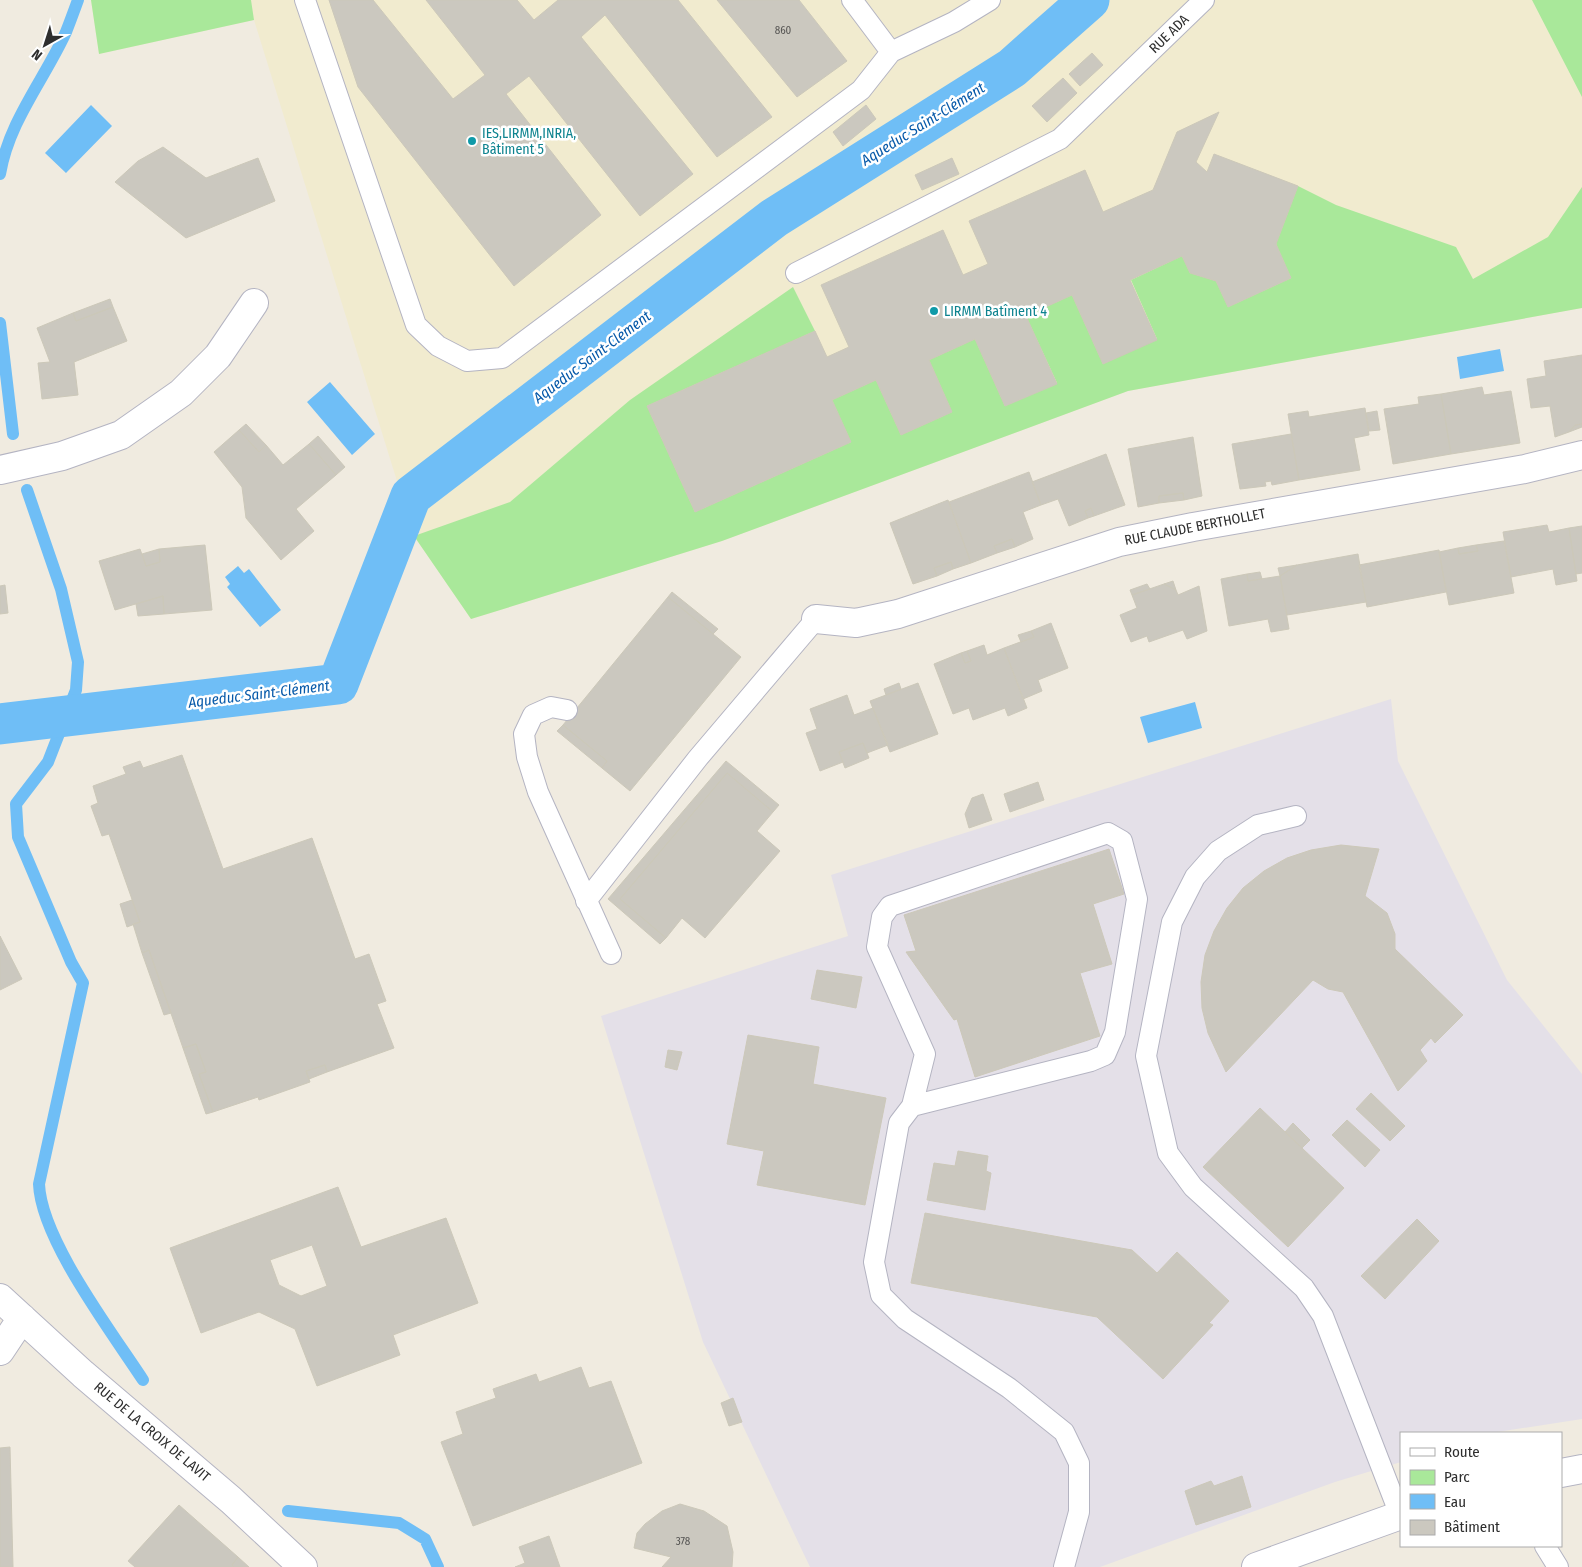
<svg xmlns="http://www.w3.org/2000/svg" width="1582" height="1567" font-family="'Fira Sans Condensed',sans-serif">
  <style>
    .industrial { fill: #e4e0e8 }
    .education { fill: #f1ebcf }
    .green { fill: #a9e89a }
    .water { fill: #6fbef6 }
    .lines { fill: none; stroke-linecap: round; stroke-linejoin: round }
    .stream { stroke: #6fbef6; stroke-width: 12 }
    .canal { stroke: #6fbef6; stroke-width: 41 }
    .building { fill: #cbc8bf; stroke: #ccc8b9; fill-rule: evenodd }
    .service-casing { stroke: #b4b4c2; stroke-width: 22 }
    .minor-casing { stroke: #b4b4c2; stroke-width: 30 }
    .service { stroke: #fff; stroke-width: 20 }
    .minor { stroke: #fff; stroke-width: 28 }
    .culture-dot { fill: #0f9aa8; stroke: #fff; stroke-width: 2 }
    .labels { text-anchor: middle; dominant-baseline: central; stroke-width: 5; stroke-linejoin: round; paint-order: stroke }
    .number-label { font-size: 11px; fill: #555452 }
    .street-label { font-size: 14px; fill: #2e2e2e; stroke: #fff }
    .culture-label { font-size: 14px; fill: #0d838f; stroke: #fff; text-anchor: start }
    .water-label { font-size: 15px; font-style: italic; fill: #0659a9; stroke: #fff }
  </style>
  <rect width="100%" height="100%" fill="#f0ebe0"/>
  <path class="industrial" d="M 1391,699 L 1398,761 L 1507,980 L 1582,1074 L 1582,1419 L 1491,1433 L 1401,1433 L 1401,1462 L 1335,1482 L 1100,1567 L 810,1567 L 703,1342 L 601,1016 L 848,936 L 831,875 Z"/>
  <path class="education" d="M 91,0 L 1582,0 L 1582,308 L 1128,391 L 722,541 L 471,619 L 414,536 L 254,20 L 99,54 Z"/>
  <path class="green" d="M 91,0 L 251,0 L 254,20 L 99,54 Z
    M 1532,0 L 1582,0 L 1582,97 Z
    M 1298,186 L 1336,205 L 1456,247 L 1473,279 L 1548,237 L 1582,187 L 1582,308 L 1128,391 L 722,541 L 471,619 L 414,536 L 510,502 L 630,400 L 793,287 L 815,331 L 647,406 L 695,512 L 851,442 L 832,400 L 876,380 L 901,435 L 952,412 L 929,360 L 975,339 L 1005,406 L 1057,383 L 1026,316 L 1072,295 L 1103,364 L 1157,339 L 1131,280 L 1182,256 L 1190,273 L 1216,281 L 1228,307 L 1291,278 L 1276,244 Z"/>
  <path class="water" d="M 91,105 L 112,126 L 66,173 L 45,153 Z
    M 1500,349 L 1504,371 L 1460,379 L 1457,357 Z
    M 330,382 L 375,434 L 352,455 L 307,402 Z
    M 238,566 L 244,573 L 249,569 L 281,610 L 260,627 L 227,587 L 230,584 L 225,577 Z
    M 1195,702 L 1202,728 L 1148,743 L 1140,717 Z"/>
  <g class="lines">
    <path class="stream" d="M 0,174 C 9,121 44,80 66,32 C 70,22 74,11 78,0
      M 0,323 L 13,434
      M 27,490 L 61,589 L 78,662 L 76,690 L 48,762 L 16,804 L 18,837 L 71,962 L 83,983 L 39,1184 C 41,1239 111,1331 143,1380
      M 288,1511 L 399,1523 L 425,1539 L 438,1567"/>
    <path class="canal" d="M 0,724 L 338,684 L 411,496 L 774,218 L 1012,68 L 1089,0"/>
  </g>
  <path class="building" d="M 329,0 L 373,0 L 453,99 L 485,75 L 426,0 L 517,0 L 534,20 L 558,0 L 678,0 L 772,117 L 717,157 L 605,15 L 581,37 L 693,174 L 640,216 L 529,76 L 506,94 L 601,215 L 514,286 L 358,87 Z
    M 717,0 L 799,0 L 847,61 L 797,97 Z
    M 1092,53 L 1103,65 L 1080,86 L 1069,74 Z
    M 1063,78 L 1077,93 L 1047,122 L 1032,106 Z
    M 866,105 L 876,119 L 843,146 L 833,132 Z
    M 1219,112 L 1196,162 L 1207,172 L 1214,154 L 1298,186 L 1276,244 L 1291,278 L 1228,307 L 1216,281 L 1190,273 L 1182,256 L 1130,280 L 1157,340 L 1103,364 L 1072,295 L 1026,316 L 1057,384 L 1005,406 L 975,339 L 929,360 L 952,412 L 901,435 L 876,380 L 832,400 L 851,442 L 695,512 L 647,406 L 815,331 L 827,357 L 849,347 L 821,285 L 943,230 L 963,275 L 988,264 L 969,221 L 1085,170 L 1103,212 L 1153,190 L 1177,132 Z
    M 163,147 L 206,178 L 258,158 L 275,201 L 186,238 L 115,182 L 138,161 Z
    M 952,158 L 959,174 L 922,190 L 915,175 Z
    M 110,299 L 113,307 L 76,321 L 73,313 Z
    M 113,307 L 127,341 L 74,362 L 78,395 L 42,399 L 38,363 L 50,362 L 37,328 L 73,313 L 76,321 Z
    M 1582,355 L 1582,424 L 1575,425 L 1569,432 L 1555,437 L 1550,406 L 1531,408 L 1527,379 L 1546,376 L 1544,361 Z
    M 1482,387 L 1484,395 L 1511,391 L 1520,443 L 1451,454 L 1441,394 Z
    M 1441,394 L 1451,454 L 1393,464 L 1384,409 L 1419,404 L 1418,397 Z
    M 1365,408 L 1369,435 L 1354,438 L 1360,470 L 1299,480 L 1288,414 L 1308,411 L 1309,417 Z
    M 1377,411 L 1380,430 L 1369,431 L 1366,413 Z
    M 246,424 L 266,445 L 259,452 L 239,430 Z
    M 1582,424 L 1582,427 L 1569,432 L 1575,425 Z
    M 239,430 L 259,452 L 266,445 L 283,465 L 309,444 L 336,475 L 296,509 L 314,531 L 281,560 L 246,518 L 242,487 L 214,452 Z
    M 1291,434 L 1299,480 L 1272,485 L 1271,481 L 1265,482 L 1266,486 L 1240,489 L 1232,444 Z
    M 318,436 L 345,467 L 336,475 L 309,444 Z
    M 1193,437 L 1202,496 L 1184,500 L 1183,493 L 1159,496 L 1159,503 L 1138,507 L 1128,449 Z
    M 1106,454 L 1125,505 L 1094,516 L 1091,508 L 1085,511 L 1088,518 L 1069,526 L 1058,499 L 1041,505 L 1032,482 Z
    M 1029,472 L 1041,505 L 1023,512 L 1033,539 L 1015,547 L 1012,539 L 994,546 L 997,553 L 971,563 L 949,502 Z
    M 1183,493 L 1184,500 L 1159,503 L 1159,496 Z
    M 948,500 L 971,563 L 953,569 L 951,562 L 934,568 L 937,576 L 913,584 L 890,523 Z
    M 1091,508 L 1094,516 L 1088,518 L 1085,511 Z
    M 1547,525 L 1549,532 L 1569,528 L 1577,581 L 1556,585 L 1553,569 L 1511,577 L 1503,532 Z
    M 1582,526 L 1582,573 L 1576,574 L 1569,528 Z
    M 1012,539 L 1015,547 L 997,553 L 994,546 Z
    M 1504,541 L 1514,593 L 1449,605 L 1439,552 L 1458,548 L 1459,554 L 1478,551 L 1476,545 Z
    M 205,545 L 212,610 L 164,614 L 163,596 L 115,610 L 99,561 L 140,549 L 146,566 L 160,562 L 159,549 Z
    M 1476,545 L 1478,551 L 1459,554 L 1458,548 Z
    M 159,549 L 160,562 L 146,566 L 142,554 Z
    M 1439,550 L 1446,592 L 1367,607 L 1359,565 Z
    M 1358,554 L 1366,602 L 1287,615 L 1280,576 L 1297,565 Z
    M 951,562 L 953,569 L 937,576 L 934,568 Z
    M 1297,565 L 1280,576 L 1278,568 Z
    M 1260,572 L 1262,579 L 1248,581 L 1247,574 Z
    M 1247,574 L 1248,581 L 1280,576 L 1289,629 L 1271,632 L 1268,619 L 1229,626 L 1221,579 Z
    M 1173,581 L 1176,590 L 1164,584 Z
    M 1147,584 L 1150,589 L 1132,595 L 1130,590 Z
    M 1164,584 L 1176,590 L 1178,595 L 1199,586 L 1207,631 L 1187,639 L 1183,630 L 1149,642 L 1147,636 L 1131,642 L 1120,615 L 1137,608 L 1132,595 Z
    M 5,585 L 8,613 L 0,614 L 0,586 Z
    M 672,592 L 718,629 L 713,634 L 668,597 Z
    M 163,596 L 164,614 L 138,616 L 136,604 Z
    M 668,597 L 741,657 L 630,791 L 602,768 L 607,761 L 563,725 Z
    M 1051,623 L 1068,668 L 1038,680 L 1042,691 L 1023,699 L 1004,648 L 1034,637 L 1031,631 Z
    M 1031,631 L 1034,637 L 1021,642 L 1018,635 Z
    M 984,645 L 987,655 L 1004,648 L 1027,708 L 1008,716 L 1005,708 L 973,720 L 969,708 L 953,714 L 934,664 L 961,653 L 965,663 L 971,661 L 967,651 Z
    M 967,651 L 971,661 L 965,663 L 961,653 Z
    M 899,683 L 901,689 L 886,695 L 884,689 Z
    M 918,683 L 938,734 L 890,752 L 870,701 Z
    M 847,695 L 854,715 L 873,708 L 888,745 L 867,753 L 863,743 L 839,752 L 843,762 L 820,771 L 806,733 L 817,729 L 810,709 Z
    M 563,725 L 607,761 L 602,768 L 557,731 Z
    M 863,743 L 869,758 L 845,768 L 839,752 Z
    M 182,755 L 223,869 L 312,838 L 355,959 L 369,954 L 386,1001 L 377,1004 L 394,1048 L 327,1072 L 325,1065 L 306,1071 L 310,1082 L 259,1100 L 258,1097 L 213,1112 L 199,1074 L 206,1072 L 196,1044 L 183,1048 L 149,950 L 142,953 L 133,924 L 140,922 L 109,834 L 102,836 L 91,806 L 98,803 L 93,786 L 126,774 L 123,767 L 140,761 L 143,768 Z
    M 726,761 L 779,805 L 773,812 L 727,773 L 620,899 L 666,938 L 660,944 L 608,899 Z
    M 727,773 L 773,812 L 757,831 L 780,851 L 705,938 L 682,918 L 666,938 L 620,899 Z
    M 1038,782 L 1044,800 L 1010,812 L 1004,794 Z
    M 983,794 L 992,820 L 969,828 L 965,814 L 972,798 Z
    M 1341,845 L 1379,849 L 1365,896 L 1387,913 L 1395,934 L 1395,949 L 1463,1015 L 1435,1043 L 1431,1038 L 1420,1050 L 1427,1061 L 1398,1091 L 1343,992 L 1328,989 L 1313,980 L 1226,1072 L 1208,1033 L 1202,1008 L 1201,982 L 1205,955 L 1214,931 L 1227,908 L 1243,888 L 1264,871 L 1287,858 L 1311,850 Z
    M 1109,849 L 1124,894 L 1093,904 L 1112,964 L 1080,973 L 1100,1036 L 975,1077 L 957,1019 L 954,1020 L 906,952 L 916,951 L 904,915 Z
    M 132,900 L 140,922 L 127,927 L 120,904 Z
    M 0,936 L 22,979 L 0,990 Z
    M 149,950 L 171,1013 L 164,1015 L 142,953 Z
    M 817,970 L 862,977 L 856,1008 L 811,999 Z
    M 748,1035 L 819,1047 L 813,1084 L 886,1098 L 865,1205 L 757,1185 L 764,1151 L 727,1144 Z
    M 196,1044 L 206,1072 L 199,1074 L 213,1112 L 206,1114 L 183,1048 Z
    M 668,1050 L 682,1052 L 677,1070 L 665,1067 Z
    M 325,1065 L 327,1072 L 309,1079 L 306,1071 Z
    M 1371,1093 L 1405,1126 L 1390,1141 L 1356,1109 Z
    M 1260,1108 L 1344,1188 L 1288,1247 L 1203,1167 Z
    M 1347,1120 L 1380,1150 L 1365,1167 L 1332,1135 Z
    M 1293,1123 L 1310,1140 L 1302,1148 L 1285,1132 Z
    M 958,1151 L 988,1156 L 986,1171 L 991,1173 L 985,1210 L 927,1200 L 934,1163 L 955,1166 Z
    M 338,1187 L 361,1247 L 446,1218 L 478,1303 L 393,1335 L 400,1355 L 317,1386 L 295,1329 L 259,1312 L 201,1333 L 170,1248 ZM 312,1245 L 327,1286 L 301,1296 L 279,1285 L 270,1260 Z
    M 925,1213 L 1132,1250 L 1157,1273 L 1177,1252 L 1229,1301 L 1209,1323 L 1213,1325 L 1163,1379 L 1097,1317 L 911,1283 Z
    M 1417,1219 L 1439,1241 L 1385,1299 L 1361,1276 Z
    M 581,1367 L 589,1388 L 611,1381 L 642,1463 L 473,1526 L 441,1442 L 463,1434 L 456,1412 L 496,1398 L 493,1389 L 536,1374 L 539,1382 Z
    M 733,1398 L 742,1422 L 729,1426 L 721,1403 Z
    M 10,1447 L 13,1567 L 0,1567 L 0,1448 Z
    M 1242,1476 L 1251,1507 L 1196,1525 L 1185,1491 L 1211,1481 L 1214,1486 Z
    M 680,1504 L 704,1511 L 727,1526 L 733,1552 L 732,1567 L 662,1567 L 671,1557 L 634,1548 L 637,1533 L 645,1524 L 662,1511 Z
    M 179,1505 L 238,1557 L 232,1565 L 234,1567 L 135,1567 L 128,1561 Z
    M 549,1536 L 560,1567 L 515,1567 L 525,1563 L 519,1547 Z
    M 238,1557 L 249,1567 L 234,1567 L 232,1565 Z"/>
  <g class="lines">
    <defs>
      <path id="service" d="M 305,0 L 416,325 L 438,346 L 467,361 L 502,358 L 861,90 L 891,52 L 954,22 L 990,0
        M 852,0 L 891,52
        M 796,273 L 1060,139 L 1204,0
        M 567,710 L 551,707 L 533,715 L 524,734 L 527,757 L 538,792 L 611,954
        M 1296,816 L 1258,825 L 1218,851 L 1195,877 L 1172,922 L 1146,1056 L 1168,1153 L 1193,1187 L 1304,1288 L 1323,1316 L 1400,1515
        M 586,901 L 698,758 L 816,619
        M 912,1106 L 1091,1061 L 1105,1055 L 1115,1032 L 1137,899 L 1122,841 L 1108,833 L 890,906 L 882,917 L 877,947 L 925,1054 L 912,1106 L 899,1123 L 874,1262 L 881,1295 L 905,1319 L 1009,1388 L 1064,1432 L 1079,1463 L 1079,1512 L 1064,1567
        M 1545,1546 L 1558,1567"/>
      <path id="minor" d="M 0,470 L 62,456 L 121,435 L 181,393 L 218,356 L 254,303
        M 816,619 L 856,623 L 898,614 L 1119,542 L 1193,527 L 1525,469 L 1582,455
        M 0,1298 L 83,1374 L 231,1500 L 303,1567
        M 0,1351 L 22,1318
        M 1561,1473 L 1582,1469
        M 1256,1567 L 1401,1515"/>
    </defs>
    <use href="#service" class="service-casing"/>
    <use href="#minor" class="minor-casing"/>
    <use href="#service" class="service"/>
    <use href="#minor" class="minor"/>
  </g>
  <g class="culture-dot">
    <circle cx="472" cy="141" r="5"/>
    <circle cx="934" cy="311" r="5"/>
  </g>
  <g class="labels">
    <g class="number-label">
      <text x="783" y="30">860</text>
      <text x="683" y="1541">378</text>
    </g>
    <g class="street-label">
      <text transform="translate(1169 34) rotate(-44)">RUE ADA</text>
      <text transform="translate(1195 527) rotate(-11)">RUE CLAUDE BERTHOLLET</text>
      <text transform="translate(152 1432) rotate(40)">RUE DE LA CROIX DE LAVIT</text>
    </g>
    <g class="culture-label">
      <text x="482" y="133">IES,LIRMM,INRIA,<tspan x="482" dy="16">Bâtiment 5</tspan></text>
      <text x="944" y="311">LIRMM Batîment 4</text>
    </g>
    <g class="water-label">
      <text transform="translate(923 124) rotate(-32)">Aqueduc Saint-Clément</text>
      <text transform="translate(592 357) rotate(-37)">Aqueduc Saint-Clément</text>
      <text transform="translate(259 694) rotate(-7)">Aqueduc Saint-Clément</text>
    </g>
  </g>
  <rect x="1400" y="1432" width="162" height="115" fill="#ffffff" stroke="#ababab"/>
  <rect x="1410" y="1448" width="25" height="8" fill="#ffffff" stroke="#ababab"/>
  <text x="1444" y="1457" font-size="15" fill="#2e2e2e">Route</text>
  <rect x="1410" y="1470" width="25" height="15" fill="#a9e89a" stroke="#ababab"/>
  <text x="1444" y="1482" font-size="15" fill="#2e2e2e">Parc</text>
  <rect x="1410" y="1494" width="25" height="15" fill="#6fbef6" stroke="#ababab"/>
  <text x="1444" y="1507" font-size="15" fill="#2e2e2e">Eau</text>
  <rect x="1410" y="1520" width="25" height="15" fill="#cbc8bf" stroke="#ababab"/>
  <text x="1444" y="1532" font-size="15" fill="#2e2e2e">Bâtiment</text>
  <g transform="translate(45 45) rotate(219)" stroke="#ffffff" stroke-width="4" paint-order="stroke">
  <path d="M0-4L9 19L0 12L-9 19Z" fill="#2e2e2e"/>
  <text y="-8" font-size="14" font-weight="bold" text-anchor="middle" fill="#2e2e2e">N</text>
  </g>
</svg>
